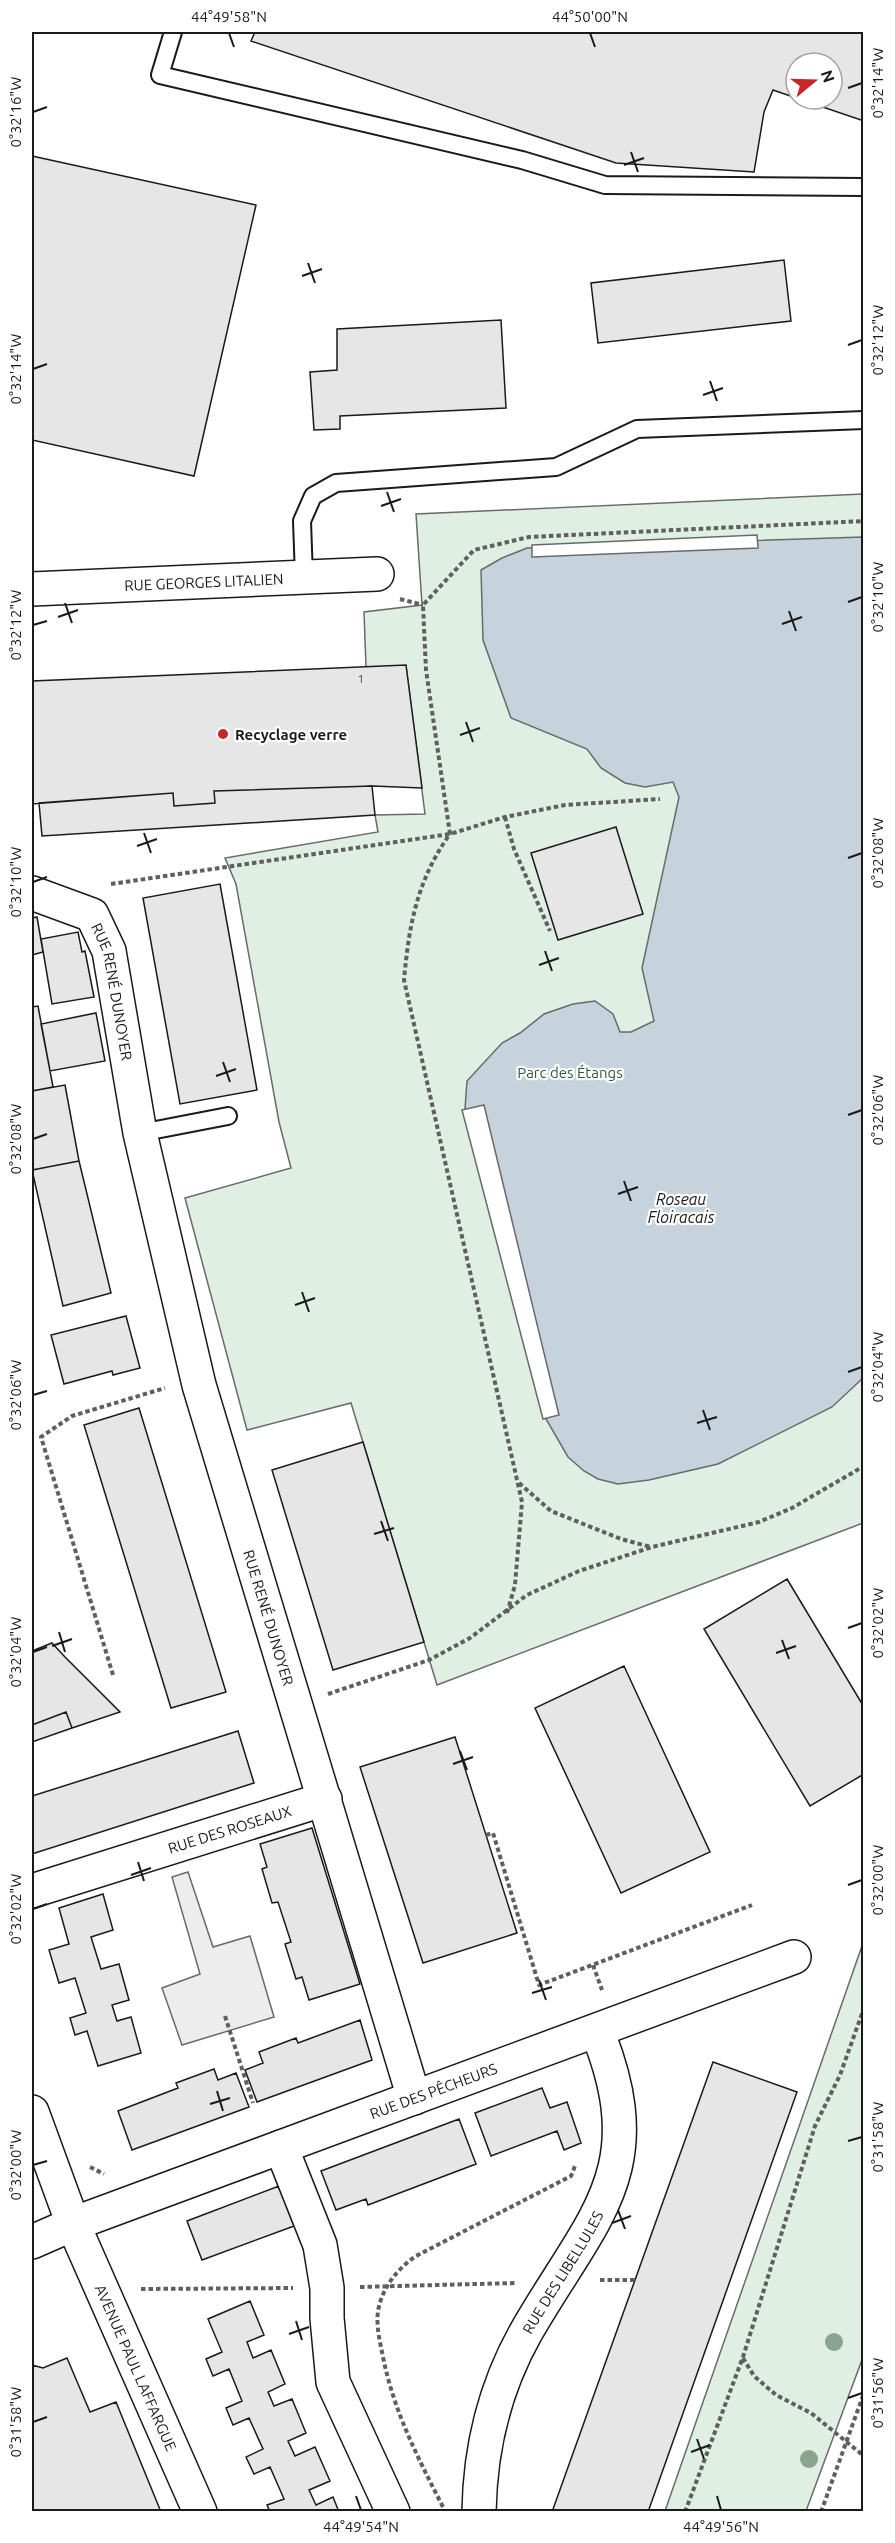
<svg xmlns="http://www.w3.org/2000/svg" width="895" height="2543" font-family="Ubuntu,sans-serif">
  <style>
    .green { fill: #e0efe3; stroke: #6a6a6a; stroke-width: 1.5 }
    .parking { fill: #ededed; stroke: #6a6a6a; stroke-width: 1.5 }
    .water { fill: #c6d2dc; stroke: #6a6a6a; stroke-width: 1.5 }
    .pier { fill: #fff; stroke: #6a6a6a; stroke-width: 1.5 }
    .building { fill: #e6e6e6; stroke: #1a1a1a; stroke-width: 1.5 }
    .lines { fill: none; stroke-linecap: round; stroke-linejoin: round }
    .lane-casing { stroke: #1a1a1a; stroke-width: 20 }
    .street-casing { stroke: #1a1a1a; stroke-width: 36 }
    .secondary-casing { stroke: #1a1a1a; stroke-width: 36 }
    .path { stroke: #5f5f5f; stroke-width: 4; stroke-dasharray: 4.5 3; stroke-linecap: butt }
    .lane { stroke: #fff; stroke-width: 16 }
    .street { stroke: #fff; stroke-width: 33 }
    .secondary { stroke: #fff; stroke-width: 33 }
    .tree { fill: #8aa48f }
    .ticks { fill: none; stroke: #1a1a1a; stroke-width: 2 }
    .poi-dot { fill: #c62828; stroke: #fff; stroke-width: 2 }
    .labels { text-anchor: middle; dominant-baseline: central; stroke-width: 4.5; stroke-linejoin: round; paint-order: stroke }
    .number-label { font-size: 12px; fill: #4d4d4d }
    .street-label { font-size: 15px; fill: #1a1a1a; stroke: #fff }
    .poi-label { font-size: 15px; font-weight: bold; fill: #1a1a1a; stroke: #fff; text-anchor: start }
    .park-label { font-size: 15px; fill: #2b5a34; stroke: #fff }
    .water-label { font-size: 16px; font-style: italic; fill: #1a1a1a; stroke: #fff }
    .neatline { fill: none; stroke: #1a1a1a; stroke-width: 2 }
    .ticks-label { font-size: 15px; text-anchor: middle; fill: #1a1a1a }
  </style>
  <rect width="100%" height="100%" fill="#fff"/>
  <path class="green" d="M 863,494 L 863,1523 L 437,1685 L 351,1403 L 247,1430 L 185,1198 L 291,1168 L 279,1122 L 236,884 L 225,858 L 378,832 L 375,815 L 425,814 L 406,666 L 366,667 L 364,612 L 422,605 L 416,514 Z
    M 863,1943 L 863,2357 L 806,2511 L 665,2511 Z"/>
  <path class="parking" d="M 188,1872 L 213,1947 L 250,1936 L 274,2017 L 182,2045 L 162,1988 L 200,1974 L 172,1877 Z"/>
  <path class="water" d="M 863,537 L 863,1378 L 832,1407 L 718,1464 L 649,1480 L 618,1484 L 598,1479 L 584,1471 L 568,1457 L 546,1419 L 465,1109 L 467,1081 L 502,1043 L 520,1033 L 544,1014 L 573,1004 L 595,1001 L 613,1014 L 620,1032 L 631,1032 L 654,1021 L 642,968 L 679,797 L 673,782 L 645,787 L 625,783 L 601,768 L 587,749 L 511,718 L 483,640 L 481,570 L 502,558 L 527,548 Z"/>
  <path class="pier" d="M 757,535 L 758,548 L 532,557 L 532,545 Z
    M 484,1105 L 559,1415 L 543,1419 L 462,1110 Z"/>
  <path class="building" d="M 255,32 L 864,32 L 864,121 L 799,99 L 832,99 L 832,63 L 796,63 L 796,98 L 773,90 L 764,112 L 754,172 L 616,163 L 251,41 Z
    M 32,156 L 256,205 L 194,476 L 32,440 Z
    M 784,260 L 791,321 L 598,343 L 591,283 Z
    M 501,320 L 506,408 L 340,416 L 340,429 L 314,430 L 310,372 L 337,370 L 337,329 Z
    M 406,665 L 422,788 L 372,786 L 214,791 L 215,803 L 174,806 L 173,793 L 32,804 L 32,681 Z
    M 372,786 L 375,815 L 42,836 L 39,803 L 173,793 L 174,806 L 215,803 L 214,791 Z
    M 616,827 L 643,914 L 558,940 L 531,853 Z
    M 220,884 L 257,1090 L 180,1104 L 143,898 Z
    M 37,917 L 43,952 L 32,955 L 32,918 Z
    M 78,932 L 82,952 L 85,951 L 94,997 L 52,1004 L 41,939 Z
    M 38,1006 L 53,1087 L 32,1091 L 32,1007 Z
    M 96,1013 L 105,1061 L 50,1071 L 41,1024 Z
    M 65,1085 L 79,1161 L 32,1170 L 32,1091 Z
    M 79,1161 L 111,1293 L 63,1306 L 32,1170 Z
    M 126,1316 L 140,1368 L 113,1375 L 112,1371 L 64,1384 L 51,1335 Z
    M 139,1408 L 226,1692 L 171,1708 L 84,1425 Z
    M 363,1442 L 424,1642 L 333,1670 L 272,1470 Z
    M 787,1579 L 864,1707 L 864,1774 L 810,1806 L 704,1629 Z
    M 52,1643 L 65,1657 L 120,1712 L 72,1728 L 66,1712 L 32,1725 L 32,1651 Z
    M 624,1666 L 710,1852 L 621,1893 L 535,1708 Z
    M 66,1712 L 72,1728 L 32,1742 L 32,1725 Z
    M 238,1731 L 254,1783 L 32,1854 L 32,1796 Z
    M 455,1737 L 517,1933 L 423,1963 L 360,1767 Z
    M 312,1828 L 360,1984 L 309,2000 L 302,1977 L 296,1979 L 285,1944 L 291,1942 L 278,1902 L 272,1903 L 262,1869 L 267,1867 L 260,1844 Z
    M 103,1894 L 113,1930 L 91,1937 L 101,1969 L 119,1964 L 129,2000 L 112,2005 L 117,2021 L 131,2017 L 141,2053 L 98,2066 L 87,2031 L 75,2035 L 70,2018 L 86,2013 L 75,1978 L 59,1983 L 49,1950 L 69,1944 L 59,1908 Z
    M 360,2020 L 372,2060 L 257,2102 L 245,2070 L 263,2063 L 259,2052 L 296,2038 L 298,2043 Z
    M 713,2062 L 797,2092 L 648,2512 L 552,2512 Z
    M 214,2069 L 218,2080 L 236,2073 L 249,2107 L 132,2150 L 118,2111 L 178,2088 L 176,2083 Z
    M 542,2088 L 550,2108 L 567,2102 L 581,2143 L 564,2150 L 557,2131 L 491,2156 L 475,2113 Z
    M 459,2119 L 476,2164 L 368,2205 L 366,2199 L 336,2210 L 321,2171 Z
    M 279,2186 L 294,2226 L 202,2260 L 187,2221 Z
    M 250,2301 L 264,2335 L 247,2342 L 253,2358 L 271,2350 L 285,2384 L 268,2392 L 274,2406 L 292,2399 L 306,2433 L 288,2441 L 295,2456 L 315,2447 L 330,2481 L 309,2490 L 316,2505 L 333,2497 L 339,2512 L 270,2512 L 267,2505 L 284,2499 L 270,2467 L 254,2474 L 246,2457 L 263,2449 L 249,2418 L 233,2425 L 226,2408 L 242,2401 L 229,2369 L 213,2376 L 206,2359 L 222,2352 L 208,2319 Z
    M 67,2358 L 90,2412 L 116,2402 L 161,2512 L 32,2512 L 32,2365 L 43,2368 Z"/>
  <g class="lines">
    <defs>
      <path id="lane" d="M 173,32 L 160,75 L 522,160 L 605,185 L 864,187
        M 304,577 L 302,521 L 313,496 L 336,483 L 556,467 L 637,429 L 864,420
        M 140,1133 L 228,1116"/>
      <g id="street">
        <path id="s1" d="M 32,589 L 377,574"/>
        <path id="s2" d="M 32,893 L 92,915 L 109,951 L 140,1133 L 199,1385 L 414,2098"/>
        <path id="s3" d="M 32,1891 L 325,1799"/>
        <path d="M 281,2147 L 320,2245 L 327,2288 L 327,2318 L 333,2382 L 393,2512"/>
        <path id="s4" d="M 32,2242 L 73,2224 L 794,1957"/>
        <path id="s5" d="M 479,2512 C 480,2449 495,2387 526,2332 C 592,2217 654,2172 597,2031"/>
      </g>
      <g id="secondary">
        <path id="s6" d="M 32,2112 L 73,2224 L 200,2512"/>
      </g>
    </defs>
    <use href="#lane" class="lane-casing"/>
    <use href="#street" class="street-casing"/>
    <use href="#secondary" class="secondary-casing"/>
    <path class="path" d="M 400,599 L 423,605
      M 505,817 L 514,849 L 550,931
      M 111,884 L 450,834 L 505,817 L 565,805 L 660,799
      M 519,1483 L 551,1511 L 621,1539 L 651,1547
      M 507,1613 L 515,1585 L 522,1502 L 404,980 C 409,925 417,880 450,834 L 426,670 L 423,605 L 474,550 L 529,537 L 864,521
      M 113,1675 L 41,1437 L 72,1416 L 165,1388
      M 328,1694 L 429,1660 L 470,1638 L 527,1595 L 579,1571 L 652,1547 L 759,1522 L 792,1508 L 864,1466
      M 486,1835 L 493,1833 L 539,1985 L 752,1905
      M 593,1965 L 602,1990
      M 225,2016 L 253,2103
      M 90,2167 L 104,2174
      M 600,2280 L 636,2280
      M 360,2287 L 515,2283
      M 141,2289 L 293,2288
      M 743,2358 L 754,2376 L 776,2395 L 811,2413 L 864,2456
      M 443,2507 C 418,2458 394,2412 383,2357 C 380,2342 376,2327 378,2311 C 382,2288 397,2269 416,2256 L 571,2176 L 575,2166
      M 685,2512 L 743,2357 L 815,2126 L 840,2075 L 864,2008
      M 821,2512 L 864,2393"/>
    <use href="#lane" class="lane"/>
    <use href="#street" class="street"/>
    <use href="#secondary" class="secondary"/>
  </g>
  <g class="tree">
    <circle cx="834" cy="2342" r="9"/>
    <circle cx="809" cy="2459" r="9"/>
  </g>
  <path class="ticks" d="M 229,33 L 234,47M 590,33 L 595,47M 848,88 L 862,83M 33,112 L 47,107M 631,152 L 638,172M 624,165 L 644,158M 308,263 L 315,283M 302,276 L 322,269M 848,345 L 862,340M 33,369 L 47,364M 710,381 L 717,401M 703,395 L 723,388M 387,492 L 394,512M 381,506 L 401,499M 848,602 L 862,597M 65,603 L 72,623M 789,611 L 796,631M 58,617 L 78,610M 782,624 L 802,617M 33,625 L 47,621M 466,722 L 473,742M 460,735 L 480,728M 144,833 L 151,853M 137,846 L 157,839M 848,858 L 862,853M 33,882 L 47,877M 545,951 L 552,971M 539,965 L 559,958M 223,1062 L 230,1082M 216,1076 L 236,1069M 848,1115 L 862,1110M 33,1139 L 47,1134M 624,1181 L 631,1201M 618,1194 L 638,1187M 302,1292 L 309,1312M 295,1305 L 315,1298M 848,1372 L 862,1367M 33,1395 L 47,1391M 703,1410 L 710,1430M 697,1423 L 717,1417M 381,1521 L 388,1541M 374,1534 L 394,1528M 848,1628 L 862,1623M 59,1632 L 65,1652M 782,1640 L 789,1659M 52,1646 L 72,1639M 33,1652 L 47,1647M 776,1653 L 796,1646M 460,1751 L 467,1770M 453,1764 L 473,1757M 138,1862 L 144,1881M 131,1875 L 151,1868M 848,1885 L 862,1880M 33,1909 L 47,1904M 539,1980 L 546,2000M 532,1993 L 552,1987M 217,2091 L 223,2111M 210,2104 L 230,2098M 848,2141 L 862,2137M 33,2165 L 47,2161M 618,2210 L 625,2229M 612,2223 L 631,2216M 296,2321 L 302,2340M 289,2334 L 309,2327M 848,2398 L 862,2393M 33,2422 L 47,2417M 697,2439 L 704,2459M 691,2452 L 710,2445M 356,2496 L 361,2510M 717,2496 L 721,2510"/>
  <circle class="poi-dot" cx="223" cy="734" r="6"/>
  <g class="labels">
    <g class="number-label">
      <text x="361" y="678">1</text>
    </g>
    <g class="street-label">
      <text stroke="none"><textPath href="#s1" startOffset="172">RUE GEORGES LITALIEN</textPath></text>
      <text stroke="none"><textPath href="#s2" startOffset="144">RUE RENÉ DUNOYER</textPath></text>
      <text stroke="none"><textPath href="#s2" startOffset="790">RUE RENÉ DUNOYER</textPath></text>
      <text stroke="none"><textPath href="#s3" startOffset="207">RUE DES ROSEAUX</textPath></text>
      <text stroke="none"><textPath href="#s4" startOffset="429">RUE DES PÊCHEURS</textPath></text>
      <text stroke="none"><textPath href="#s5" startOffset="258">RUE DES LIBELLULES</textPath></text>
      <text stroke="none"><textPath href="#s6" startOffset="276">AVENUE PAUL LAFFARGUE</textPath></text>
    </g>
    <g class="poi-label">
      <text x="235" y="734">Recyclage verre</text>
    </g>
    <g class="park-label">
      <text x="570" y="1072">Parc des Étangs</text>
    </g>
    <g class="water-label">
      <text x="681" y="1199">Roseau<tspan x="681" dy="18">Floiracais</tspan></text>
    </g>
  </g>
  <rect width="895" height="2543" fill="none" stroke="#ffffff" stroke-width="66"/>
  <g transform="translate(814 81) rotate(71)"><circle r="28" fill="#ffffff" stroke="#a3a3a3" stroke-width="1.5"/>
  <path d="M0-4.5L10 22L0 15L-10 22Z" fill="#c62828"/>
  <text y="-9" font-size="16" font-weight="bold" text-anchor="middle" fill="#1a1a1a">N</text>
  </g>
  <rect x="33" y="33" width="829" height="2477" class="neatline"/>
  <g class="ticks-label">
    <text x="229" y="22">44°49'58"N</text>
    <text x="590" y="22">44°50'00"N</text>
    <text transform="translate(878 83) rotate(-90)" y="5">0°32'14"W</text>
    <text transform="translate(16 112) rotate(-90)" y="5">0°32'16"W</text>
    <text transform="translate(878 340) rotate(-90)" y="5">0°32'12"W</text>
    <text transform="translate(16 369) rotate(-90)" y="5">0°32'14"W</text>
    <text transform="translate(878 597) rotate(-90)" y="5">0°32'10"W</text>
    <text transform="translate(16 625) rotate(-90)" y="5">0°32'12"W</text>
    <text transform="translate(878 853) rotate(-90)" y="5">0°32'08"W</text>
    <text transform="translate(16 882) rotate(-90)" y="5">0°32'10"W</text>
    <text transform="translate(878 1110) rotate(-90)" y="5">0°32'06"W</text>
    <text transform="translate(16 1139) rotate(-90)" y="5">0°32'08"W</text>
    <text transform="translate(878 1367) rotate(-90)" y="5">0°32'04"W</text>
    <text transform="translate(16 1395) rotate(-90)" y="5">0°32'06"W</text>
    <text transform="translate(878 1623) rotate(-90)" y="5">0°32'02"W</text>
    <text transform="translate(16 1652) rotate(-90)" y="5">0°32'04"W</text>
    <text transform="translate(878 1880) rotate(-90)" y="5">0°32'00"W</text>
    <text transform="translate(16 1909) rotate(-90)" y="5">0°32'02"W</text>
    <text transform="translate(878 2137) rotate(-90)" y="5">0°31'58"W</text>
    <text transform="translate(16 2165) rotate(-90)" y="5">0°32'00"W</text>
    <text transform="translate(878 2393) rotate(-90)" y="5">0°31'56"W</text>
    <text transform="translate(16 2422) rotate(-90)" y="5">0°31'58"W</text>
    <text x="361" y="2532">44°49'54"N</text>
    <text x="721" y="2532">44°49'56"N</text>
  </g>
</svg>
